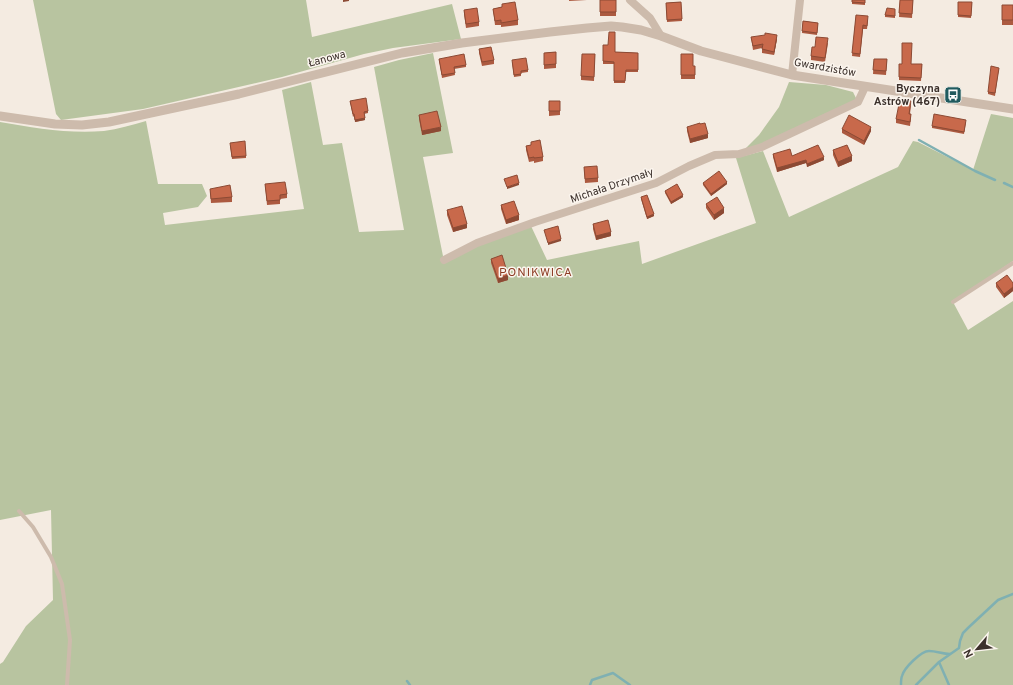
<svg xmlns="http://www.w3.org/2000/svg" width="1013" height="685" font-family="Overpass,sans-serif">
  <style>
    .green { fill: #b8c4a0 }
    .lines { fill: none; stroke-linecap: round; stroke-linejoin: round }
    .stream { stroke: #7fb0b2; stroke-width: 2.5 }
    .service { stroke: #cdbbac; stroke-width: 4 }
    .minor { stroke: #cdbbac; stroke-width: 8 }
    .tertiary { stroke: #cdbbac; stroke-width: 9 }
    .wall { fill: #ac5a40 }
    .shaded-wall { fill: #8c4a34 }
    .building { fill: #c8694b; stroke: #8c4a34 }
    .labels { text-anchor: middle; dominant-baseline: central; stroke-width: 3; stroke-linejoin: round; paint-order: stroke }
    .street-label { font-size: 11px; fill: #3b302b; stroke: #fbf5ee }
    .poi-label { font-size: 11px; font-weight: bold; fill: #3b302b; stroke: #fbf5ee; text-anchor: end }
    .neighbourhood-label { font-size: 12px; letter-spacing: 1px; fill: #8c3b22; stroke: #fbf5ee }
  </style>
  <rect width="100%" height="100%" fill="#f4ebe1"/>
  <path class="green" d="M 33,0 L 306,0 L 312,37 L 452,4 L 461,39 L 393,48 L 364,54 L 282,77 L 143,109 L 61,120 L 56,114 Z
    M 433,53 L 453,153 L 423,157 L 444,261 L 478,246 L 531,226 L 547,260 L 639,241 L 642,264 L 756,223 L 736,158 L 763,151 L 789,217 L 898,167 L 913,141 L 918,142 L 973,170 L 991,114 L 1013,118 L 1013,261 L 953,302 L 968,330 L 1013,301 L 1013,685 L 0,685 L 0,664 L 3,662 L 26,626 L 53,600 L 51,510 L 0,520 L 0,122 C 34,128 69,134 104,131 C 118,129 132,125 146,121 L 158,184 L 202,184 L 207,196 L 198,207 L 163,213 L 165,225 L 304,209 L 282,90 L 311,82 L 323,145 L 342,143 L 359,232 L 404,230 L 374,67 L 399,60 Z
    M 789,82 L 826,85 L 853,92 L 858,102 L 742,152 L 759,135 L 779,107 Z"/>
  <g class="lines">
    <path class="stream" d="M 919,140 L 975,171 L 995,180
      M 1004,183 L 1013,187
      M 939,662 L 949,685
      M 407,681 L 410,685
      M 590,685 L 592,680 L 613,673 L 630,685
      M 901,685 C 901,682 901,678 902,676 C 904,668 921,651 929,651 C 937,651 942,654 950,654
      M 916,685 L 939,662 L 959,648 L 960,641 L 963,633 L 969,627 L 998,600 L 1013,594"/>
    <path class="service" d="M 953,302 L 1013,263
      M 19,511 L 33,527 L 51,557 L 62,584 L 70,640 L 67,685"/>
    <path class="minor" d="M 630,0 L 650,18 L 661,36
      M 792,75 L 800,0
      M 444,260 L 477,243 L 535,222 L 656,183 L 689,166 L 715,155 L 739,154 L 762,147 L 858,102 L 865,87"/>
    <path class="tertiary" d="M 0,116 L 55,124 L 82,125 L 109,122 L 239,94 L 402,53 L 462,43 L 550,32 L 587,28 L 611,26 L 622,27 L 641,30 L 661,36 L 701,51 L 792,75 L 1013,109"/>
  </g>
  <path class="wall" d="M 569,0 L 587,0 L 569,1 Z
    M 600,0 L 616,0 L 616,16 L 600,16 Z
    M 852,0 L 865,0 L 865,5 L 852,4 Z
    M 900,0 L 913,0 L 912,18 L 899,17 Z
    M 681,2 L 682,21 L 667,22 L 666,3 Z
    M 958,2 L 972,2 L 971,18 L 958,17 Z
    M 502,4 L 518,20 L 518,25 L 501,27 L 501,25 L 495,25 L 493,9 L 502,7 Z
    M 1002,5 L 1013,5 L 1013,25 L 1002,25 Z
    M 895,9 L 895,18 L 885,17 L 885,15 Z
    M 464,10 L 479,22 L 479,26 L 466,28 L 464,14 Z
    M 856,15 L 868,20 L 867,29 L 863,29 L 860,57 L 852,56 Z
    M 803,21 L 818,23 L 817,35 L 802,33 Z
    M 751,37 L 777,39 L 774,55 L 762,53 L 762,48 L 753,50 Z
    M 828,43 L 825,62 L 811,60 L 811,56 L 815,47 Z
    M 603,45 L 615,52 L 638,53 L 638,72 L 626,72 L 625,83 L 614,83 L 614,64 L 603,64 Z
    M 479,49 L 494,60 L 494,64 L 482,66 L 479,53 Z
    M 556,52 L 556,68 L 544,69 L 544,53 Z
    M 595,54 L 594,81 L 581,80 L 581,76 Z
    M 681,54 L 693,66 L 695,66 L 695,79 L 681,79 Z
    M 439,59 L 466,65 L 466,67 L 454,69 L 455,75 L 442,78 Z
    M 874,59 L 887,59 L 886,75 L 873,74 Z
    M 512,62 L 528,70 L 528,72 L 521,73 L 521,76 L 514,77 Z
    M 899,64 L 922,64 L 921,81 L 899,80 Z
    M 999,68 L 995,96 L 988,94 L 988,92 Z
    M 350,101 L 368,111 L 368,113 L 364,114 L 365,120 L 355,122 L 354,116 L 353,117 Z
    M 549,101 L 560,101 L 560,115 L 549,116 Z
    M 911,105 L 910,114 L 911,118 L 910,126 L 896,123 L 896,119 Z
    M 419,115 L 441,131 L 422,135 L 419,119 Z
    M 966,122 L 964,134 L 932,128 L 932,126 Z
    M 687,127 L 708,138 L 690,143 L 687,131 Z
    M 842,129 L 871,131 L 864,145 L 842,133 Z
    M 531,142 L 543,157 L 543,161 L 534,163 L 534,161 L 529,162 L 526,150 L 526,146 L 531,145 Z
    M 230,145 L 246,156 L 246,158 L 232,159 Z
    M 833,150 L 852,161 L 838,167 L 833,155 Z
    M 773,154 L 792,156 L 824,160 L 807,167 L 806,163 L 777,172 L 773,157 Z
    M 584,167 L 598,178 L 598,182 L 585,183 Z
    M 703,183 L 727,184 L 711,196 L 703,185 Z
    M 265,184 L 287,194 L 287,198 L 280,199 L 280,204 L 267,205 Z
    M 210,189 L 232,197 L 232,202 L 211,203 Z
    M 665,191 L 683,197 L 671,204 L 665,193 Z
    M 641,197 L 654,216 L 647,219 L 641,199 Z
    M 706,204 L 724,213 L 714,220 L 706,208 Z
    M 501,205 L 519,220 L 506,224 L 501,209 Z
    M 447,210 L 467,228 L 453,232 L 447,215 Z
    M 593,224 L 611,236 L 596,240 L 593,229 Z
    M 491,259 L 508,280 L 498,283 L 491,263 Z
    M 996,283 L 1013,283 L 1013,291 L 1004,298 L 996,287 Z"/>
  <path class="shaded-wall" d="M 343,0 L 349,0 L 349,1 L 343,2 Z
    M 777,35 L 777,39 L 774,55 L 774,52 Z
    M 365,118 L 365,120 L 355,122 L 355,120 Z
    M 441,127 L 441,131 L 422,135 L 422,131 Z
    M 871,127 L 871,131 L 864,145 L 864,141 Z
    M 708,134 L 708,138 L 690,143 L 690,139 Z
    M 852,156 L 852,161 L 838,167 L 838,162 Z
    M 824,157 L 824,160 L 807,167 L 807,164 Z
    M 806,160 L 806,163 L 777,172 L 777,168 Z
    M 727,182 L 727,184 L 711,196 L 711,194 Z
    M 519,183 L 519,185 L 507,189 L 507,187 Z
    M 683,195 L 683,197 L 671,204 L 671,202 Z
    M 724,208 L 724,213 L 714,220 L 714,215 Z
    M 654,214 L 654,216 L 647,219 L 647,217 Z
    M 519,215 L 519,220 L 506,224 L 506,220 Z
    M 467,224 L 467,228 L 453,232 L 453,228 Z
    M 611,232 L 611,236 L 596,240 L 596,236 Z
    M 561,239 L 561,241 L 548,245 L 548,243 Z
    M 508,275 L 508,280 L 498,283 L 498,279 Z
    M 1013,287 L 1013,291 L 1004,298 L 1004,294 Z"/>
  <path class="building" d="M 600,0 L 616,0 L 616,12 L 600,12 Z
    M 852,0 L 865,0 L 865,3 L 852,2 Z
    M 900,0 L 913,0 L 912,14 L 899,13 Z
    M 515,2 L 518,20 L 501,23 L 501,20 L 495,21 L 493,9 L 502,7 L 502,4 Z
    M 681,2 L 682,19 L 667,20 L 666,3 Z
    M 958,2 L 972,2 L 971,16 L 958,15 Z
    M 1002,5 L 1013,5 L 1013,20 L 1002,20 Z
    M 477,8 L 479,22 L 466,24 L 464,10 Z
    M 887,8 L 895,9 L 895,16 L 885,15 Z
    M 856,15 L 868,16 L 867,26 L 863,25 L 860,54 L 852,53 Z
    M 803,21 L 818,23 L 817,33 L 802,31 Z
    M 609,32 L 615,32 L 615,52 L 638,53 L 638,70 L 626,70 L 625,81 L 614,81 L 614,62 L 603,61 L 603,45 L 608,45 Z
    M 765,33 L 777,35 L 774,52 L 762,49 L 763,44 L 753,46 L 751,37 L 765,35 Z
    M 816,37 L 828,38 L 825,58 L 811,56 L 812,47 L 815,47 Z
    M 902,43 L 912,43 L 911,64 L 922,64 L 921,78 L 899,77 L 899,64 L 902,64 Z
    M 491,47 L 494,60 L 482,62 L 479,49 Z
    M 556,52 L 556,64 L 544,65 L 544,53 Z
    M 464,54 L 466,65 L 454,67 L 455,73 L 442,75 L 439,59 Z
    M 582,54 L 595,54 L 594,77 L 581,76 Z
    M 681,54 L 693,54 L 693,66 L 695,66 L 695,75 L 681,75 Z
    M 526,58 L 528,70 L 521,71 L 521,74 L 514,75 L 512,60 Z
    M 874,59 L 887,59 L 886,71 L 873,70 Z
    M 991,66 L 999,68 L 995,93 L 988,92 Z
    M 366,98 L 368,111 L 364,112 L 365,118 L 355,120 L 354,114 L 353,114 L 350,101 Z
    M 900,99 L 911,101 L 909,114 L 911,114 L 910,122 L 896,119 Z
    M 549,101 L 560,101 L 560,111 L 549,111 Z
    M 437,111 L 441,127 L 422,131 L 419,115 Z
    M 934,114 L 966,120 L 964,132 L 932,126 Z
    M 849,115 L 871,127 L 864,141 L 842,129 Z
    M 700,123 L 700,124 L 705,123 L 708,134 L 690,139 L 687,127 Z
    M 540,140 L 543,157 L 534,158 L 534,157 L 529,158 L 526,146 L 531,145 L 531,142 Z
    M 245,141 L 246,156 L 232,157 L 230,143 Z
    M 818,145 L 824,157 L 807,164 L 806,160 L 777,168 L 773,154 L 790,149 L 792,156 Z
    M 847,145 L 852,156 L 838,162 L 833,150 Z
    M 597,166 L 598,178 L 585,179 L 584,167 Z
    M 719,171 L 727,182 L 711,194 L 703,183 Z
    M 517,175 L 519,183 L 507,187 L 504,179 Z
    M 285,182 L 287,194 L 280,195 L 280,200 L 267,201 L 265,184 Z
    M 677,184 L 683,195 L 671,202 L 665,191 Z
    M 230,185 L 232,197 L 211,199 L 210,189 Z
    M 647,195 L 654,214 L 647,217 L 641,197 Z
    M 717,197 L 724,208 L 714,215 L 706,204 Z
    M 514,201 L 519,215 L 506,220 L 501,205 Z
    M 462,206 L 467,224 L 453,228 L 447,210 Z
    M 608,220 L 611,232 L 596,236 L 593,224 Z
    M 558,226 L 561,239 L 548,243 L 544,230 Z
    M 502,255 L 508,275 L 498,279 L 491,259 Z
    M 1007,275 L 1013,283 L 1013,287 L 1004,294 L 996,283 Z"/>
  <defs>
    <symbol id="bus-square" viewBox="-11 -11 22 22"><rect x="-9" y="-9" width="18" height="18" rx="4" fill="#1f5a5e" stroke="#fbf5ee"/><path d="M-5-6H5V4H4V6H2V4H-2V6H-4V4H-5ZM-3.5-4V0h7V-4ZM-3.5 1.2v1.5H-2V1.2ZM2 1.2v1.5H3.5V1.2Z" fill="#fff"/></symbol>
  </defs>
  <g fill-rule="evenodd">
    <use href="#bus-square" x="943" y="85" width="20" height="20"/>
  </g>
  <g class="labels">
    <g class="street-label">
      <text transform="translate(327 59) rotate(-15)">Łanowa</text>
      <text transform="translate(825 68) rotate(10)">Gwardzistów</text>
      <text transform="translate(612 186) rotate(-19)">Michała Drzymały</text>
    </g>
    <g class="poi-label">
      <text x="940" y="89">Byczyna<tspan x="940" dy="13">Astrów (467)</tspan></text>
    </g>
    <g class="neighbourhood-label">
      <text x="536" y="273">PONIKWICA</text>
    </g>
  </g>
  <g transform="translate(977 649) rotate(242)" stroke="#fbf5ee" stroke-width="3" paint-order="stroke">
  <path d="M0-3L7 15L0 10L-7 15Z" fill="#3b302b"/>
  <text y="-6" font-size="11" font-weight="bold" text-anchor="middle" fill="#3b302b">N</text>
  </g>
</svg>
